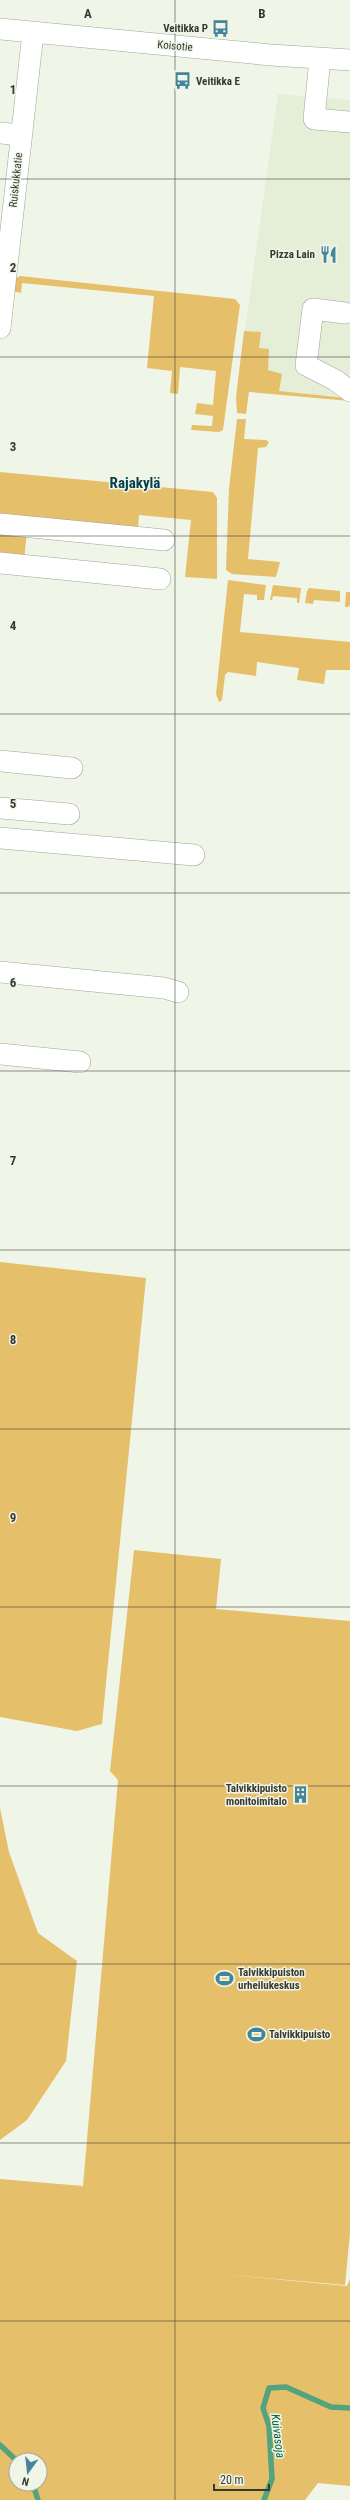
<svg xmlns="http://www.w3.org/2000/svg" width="350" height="2500" font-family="'Roboto Condensed',sans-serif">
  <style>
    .built { fill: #e5eed7 }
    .green { fill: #e5bf6a; fill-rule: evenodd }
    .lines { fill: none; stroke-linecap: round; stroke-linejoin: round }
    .stream { stroke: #53a37f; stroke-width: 5.5 }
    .minor-casing { stroke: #9fa596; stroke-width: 22 }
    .minor { stroke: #fff; stroke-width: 21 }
    .grid { fill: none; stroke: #373933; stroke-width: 1; stroke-opacity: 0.55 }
    .labels { text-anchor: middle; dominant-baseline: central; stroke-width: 3; stroke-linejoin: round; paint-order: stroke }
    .poi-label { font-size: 11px; font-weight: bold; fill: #373933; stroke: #f0f6e7; text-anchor: end }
    .street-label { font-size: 11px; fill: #373933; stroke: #f0f6e7 }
    .water-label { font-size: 12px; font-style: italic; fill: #026042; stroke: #f0f6e7 }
    .district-label { font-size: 15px; font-weight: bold; fill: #053f4e; stroke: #f0f6e7 }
    .grid-label { font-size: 13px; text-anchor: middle; font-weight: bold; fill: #373933; stroke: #f0f6e7; stroke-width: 3; stroke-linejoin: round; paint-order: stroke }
  </style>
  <rect width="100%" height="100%" fill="#f0f6e7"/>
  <path class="built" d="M 278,94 L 350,100 L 350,369 L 346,398 L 237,387 Z"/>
  <path class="green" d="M 20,276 L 235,299 L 240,305 L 223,430 L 219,432 L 191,430 L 192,425 L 212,426 L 213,416 L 195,414 L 197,403 L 213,405 L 216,371 L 180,367 L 178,394 L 170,393 L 172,371 L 147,368 L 154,296 L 22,283 L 21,293 L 13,291 L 16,278 Z
    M 244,331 L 261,332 L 259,348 L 269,349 L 268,370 L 282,374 L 279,391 L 346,398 L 350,399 L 350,401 L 249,392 L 246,414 L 237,413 L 236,397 Z
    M 237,419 L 246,419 L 244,439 L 266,440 L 269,442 L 266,447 L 258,448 L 248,559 L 280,562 L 276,577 L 232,574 L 226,570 L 229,488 Z
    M 0,472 L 213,492 L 217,498 L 217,579 L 185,577 L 191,520 L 139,515 L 138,528 L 36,517 L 28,520 L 0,517 Z
    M 0,529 L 27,531 L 24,561 L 0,559 Z
    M 228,580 L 266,585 L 264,600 L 257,600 L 257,595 L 244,594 L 240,632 L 350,642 L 350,670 L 326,670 L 324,684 L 297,680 L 299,668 L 257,662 L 256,676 L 228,672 L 225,675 L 222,700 L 219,702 L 216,694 Z
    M 273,585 L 301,588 L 299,603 L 297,603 L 297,598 L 273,596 L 272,600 L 270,600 Z
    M 309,588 L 340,591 L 340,602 L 314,600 L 313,604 L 305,603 L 307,591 Z
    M 346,592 L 350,592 L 350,605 L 348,607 L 345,607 Z
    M 0,1262 L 146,1278 L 102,1724 L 77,1731 L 0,1717 Z
    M 134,1550 L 221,1559 L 216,1609 L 350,1621 L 350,2233 L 345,2285 L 219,2274 L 347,2286 L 350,2279 L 350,2486 L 318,2483 L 305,2500 L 0,2500 L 0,2179 L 83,2186 L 118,1780 L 110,1771 ZM 16,2460 L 40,2460 L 40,2484 L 16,2484 Z
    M 0,1808 L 9,1852 L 38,1933 L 77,1961 L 66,2061 L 27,2120 L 0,2140 Z"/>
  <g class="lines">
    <path class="stream" d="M 0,2445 L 16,2460
      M 33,2484 L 38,2500
      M 264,2500 L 272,2479 L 269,2426 L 263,2408 L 269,2388 L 286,2387 L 331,2407 L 350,2408"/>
    <defs>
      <path id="minor" d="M 0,29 L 271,55 L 350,60
        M 320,59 L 314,119 L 350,122
        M 0,133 L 21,135
        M 345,313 L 313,309 L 306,365 L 335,380 L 350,391
        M 0,328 L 33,33
        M 0,524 L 164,540
        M 0,563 L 160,579
        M 0,761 L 72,768
        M 0,808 L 69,814
        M 0,838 L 194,855
        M 0,972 L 164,988 L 178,992
        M 0,1054 L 80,1062"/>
    </defs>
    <use href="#minor" class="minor-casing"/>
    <use href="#minor" class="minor"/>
  </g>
  <path class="grid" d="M 175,0 L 175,2500M 0,179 L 350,179M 0,357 L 350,357M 0,536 L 350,536M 0,714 L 350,714M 0,893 L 350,893M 0,1071 L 350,1071M 0,1250 L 350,1250M 0,1429 L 350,1429M 0,1607 L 350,1607M 0,1786 L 350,1786M 0,1964 L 350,1964M 0,2143 L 350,2143M 0,2321 L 350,2321"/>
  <defs>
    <symbol id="bus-bare" viewBox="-9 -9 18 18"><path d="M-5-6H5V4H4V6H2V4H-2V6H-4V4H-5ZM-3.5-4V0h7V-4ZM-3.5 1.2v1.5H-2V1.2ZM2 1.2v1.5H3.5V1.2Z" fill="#458499" stroke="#f0f6e7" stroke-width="2.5" paint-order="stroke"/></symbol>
    <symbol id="restaurant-bare" viewBox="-9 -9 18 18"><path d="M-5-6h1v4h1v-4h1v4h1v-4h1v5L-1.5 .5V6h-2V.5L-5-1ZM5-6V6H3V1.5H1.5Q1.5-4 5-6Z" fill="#458499" stroke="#f0f6e7" stroke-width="2.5" paint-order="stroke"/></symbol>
    <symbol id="building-bare" viewBox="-9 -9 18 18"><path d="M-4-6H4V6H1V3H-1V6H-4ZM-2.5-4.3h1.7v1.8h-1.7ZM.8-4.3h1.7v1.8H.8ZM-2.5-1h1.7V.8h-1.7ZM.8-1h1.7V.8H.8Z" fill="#458499" stroke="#f0f6e7" stroke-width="2.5" paint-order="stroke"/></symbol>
    <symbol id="stadium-bare" viewBox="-9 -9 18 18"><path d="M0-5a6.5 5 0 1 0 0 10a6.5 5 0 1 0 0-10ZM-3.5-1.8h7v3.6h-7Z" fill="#458499" stroke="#f0f6e7" stroke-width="2.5" paint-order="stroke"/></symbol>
  </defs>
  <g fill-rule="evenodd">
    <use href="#bus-bare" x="208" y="16" width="25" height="25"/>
    <use href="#bus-bare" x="170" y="68" width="25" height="25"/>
    <use href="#restaurant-bare" x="316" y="242" width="25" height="25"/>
    <use href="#building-bare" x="288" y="1782" width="25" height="25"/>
    <use href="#stadium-bare" x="212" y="1966" width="25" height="25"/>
    <use href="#stadium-bare" x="244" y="2022" width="25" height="25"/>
  </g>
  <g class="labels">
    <g class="poi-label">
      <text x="208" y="28">Veitikka P</text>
      <text x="196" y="81" text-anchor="start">Veitikka E</text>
      <text x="315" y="254">Pizza Lain</text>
      <text x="287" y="1788">Talvikkipuisto<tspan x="287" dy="13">monitoimitalo</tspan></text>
      <text x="238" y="1972" text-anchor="start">Talvikkipuiston<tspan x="238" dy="13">urheilukeskus</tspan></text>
      <text x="269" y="2034" text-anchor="start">Talvikkipuisto</text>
    </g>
    <g class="street-label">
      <text transform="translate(175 46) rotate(5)">Koisotie</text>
      <text transform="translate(16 180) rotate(-84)">Ruiskukkatie</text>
    </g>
    <g class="water-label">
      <text transform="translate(278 2436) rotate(83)">Kuivasoja</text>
    </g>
    <g class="district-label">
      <text x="135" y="483">Rajakylä</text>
    </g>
  </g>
  <g class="grid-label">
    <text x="88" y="18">A</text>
    <text x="262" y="18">B</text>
    <text x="13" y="94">1</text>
    <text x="13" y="272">2</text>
    <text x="13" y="451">3</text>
    <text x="13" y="630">4</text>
    <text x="13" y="808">5</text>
    <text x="13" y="987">6</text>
    <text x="13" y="1165">7</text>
    <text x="13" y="1344">8</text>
    <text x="13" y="1522">9</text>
  </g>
  <g transform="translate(28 2472) rotate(195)"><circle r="19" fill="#f0f6e7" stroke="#a6aa9f"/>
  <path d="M0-3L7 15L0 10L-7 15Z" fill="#458499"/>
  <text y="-6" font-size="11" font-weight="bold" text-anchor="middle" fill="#373933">N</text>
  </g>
  <path d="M214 2484v6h55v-6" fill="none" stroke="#373933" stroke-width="2"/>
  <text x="220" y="2484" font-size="12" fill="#373933" stroke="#f0f6e7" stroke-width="3" paint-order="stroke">20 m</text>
</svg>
